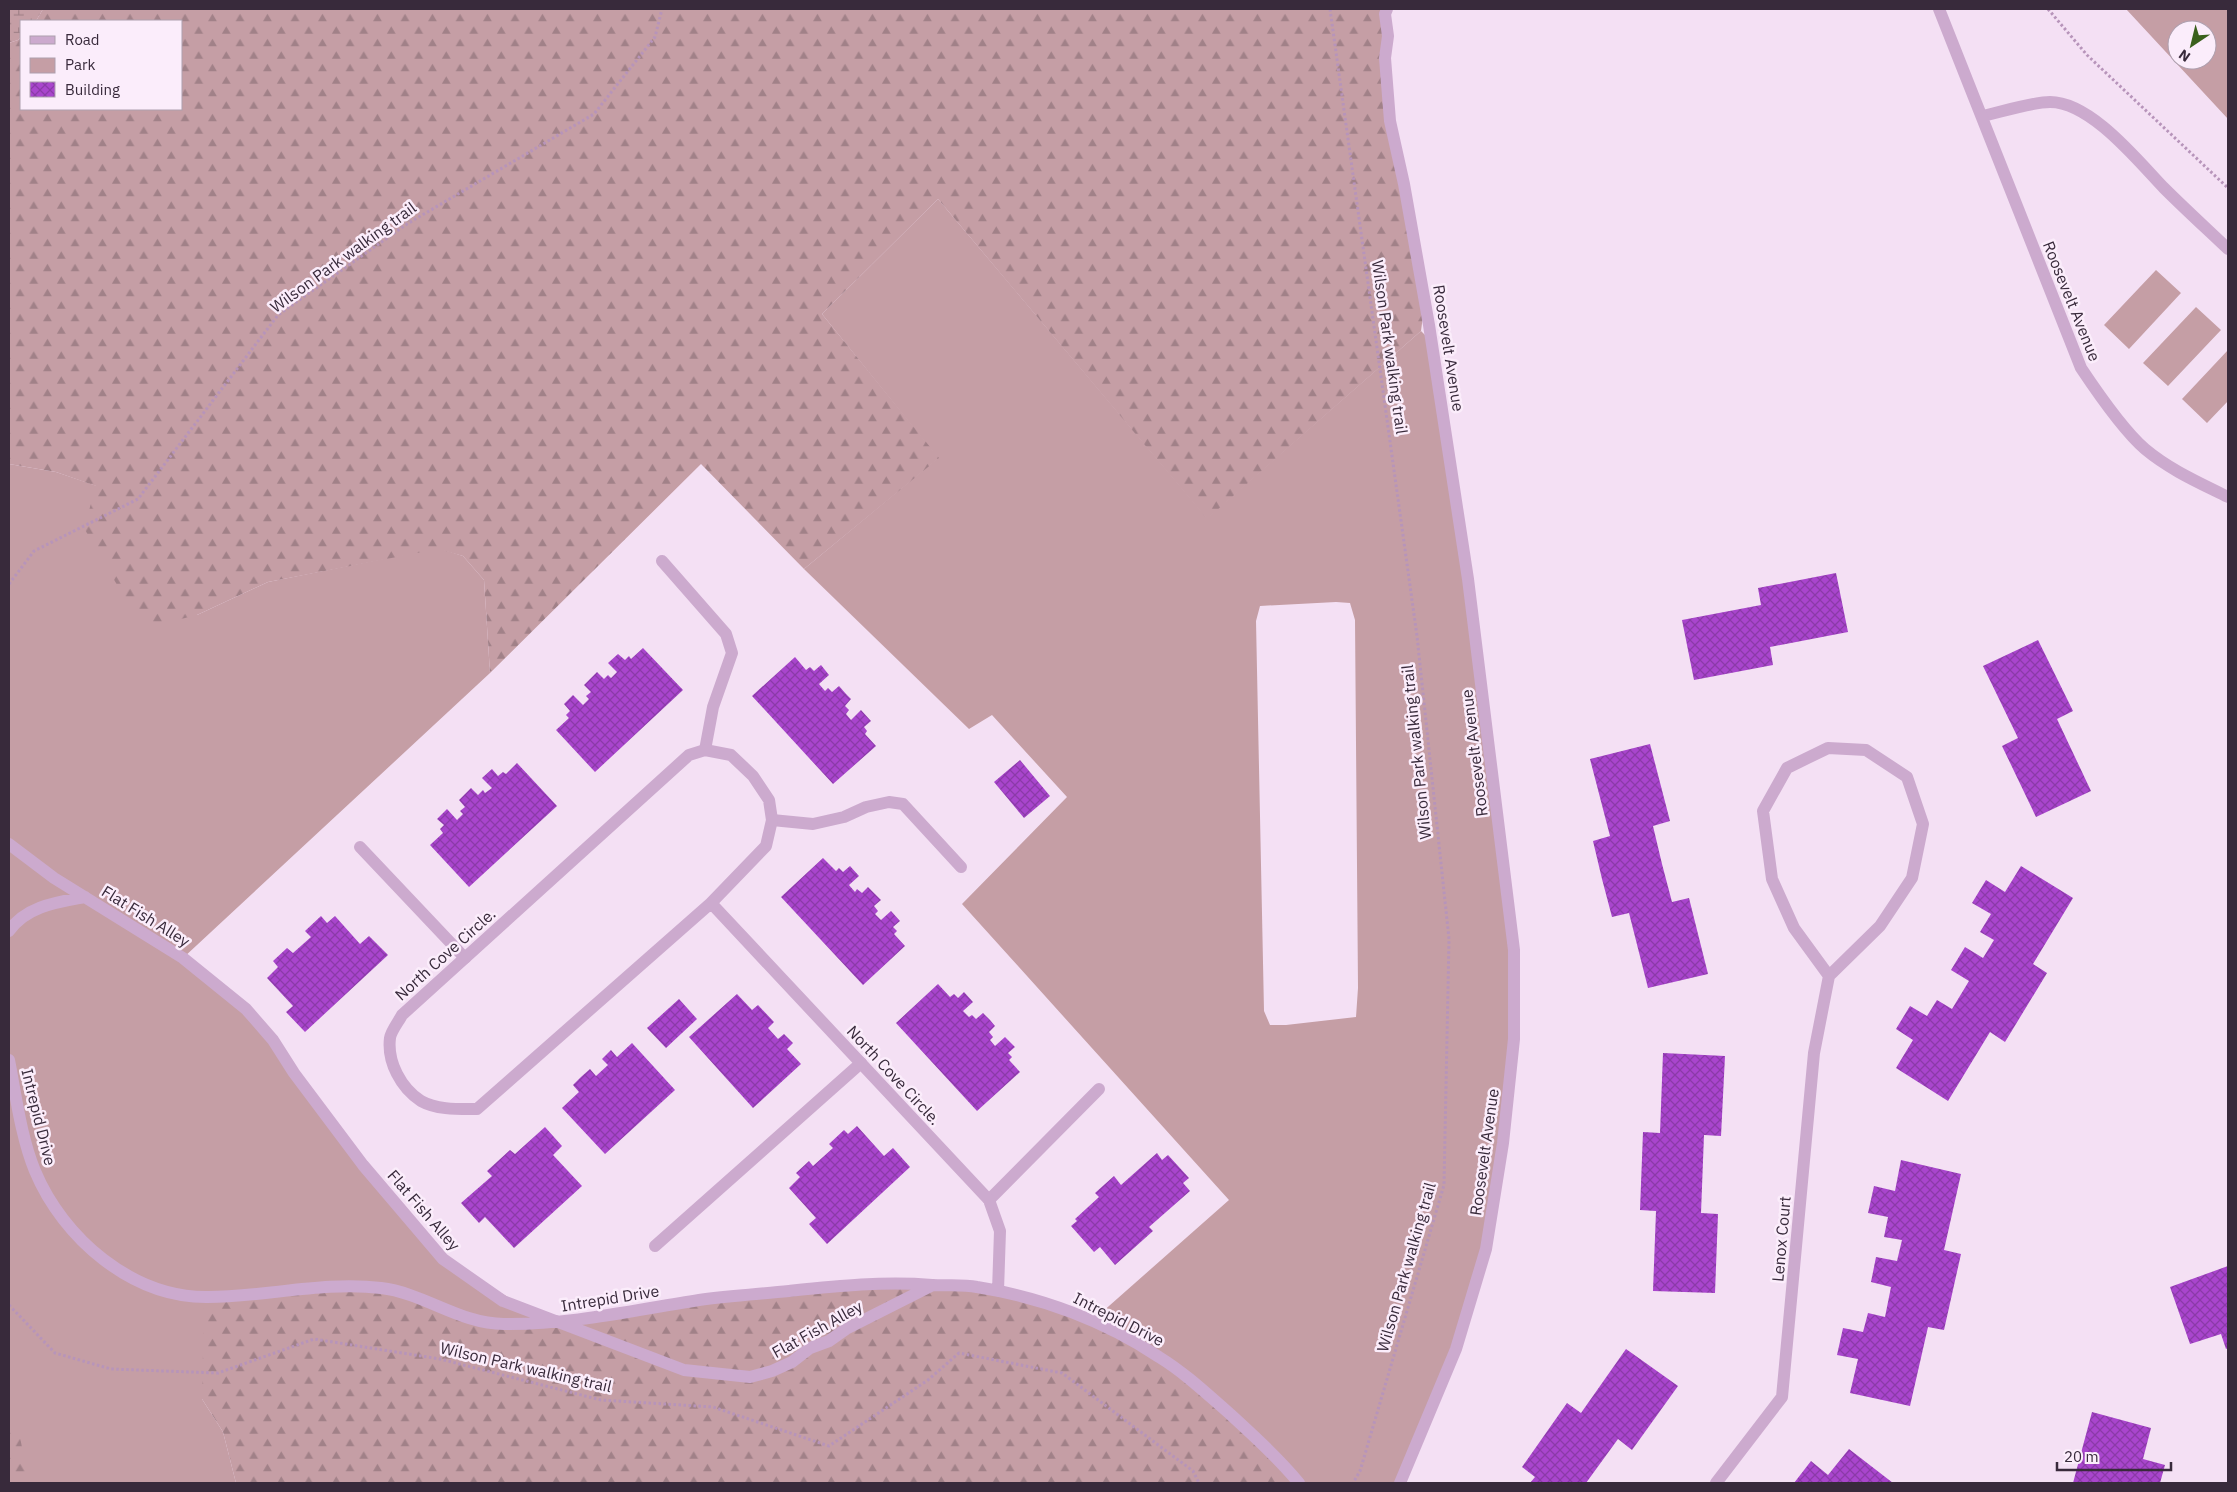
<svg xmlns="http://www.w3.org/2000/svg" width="2237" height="1492" font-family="'IBM Plex Sans',sans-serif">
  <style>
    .green { fill: #c59ea5; fill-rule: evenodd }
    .forest { fill: url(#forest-firs) }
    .wetland { fill: url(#wetland-marsh) }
    .building { fill: url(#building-cross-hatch) }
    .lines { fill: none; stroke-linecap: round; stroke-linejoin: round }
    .path { stroke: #b794ba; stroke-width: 3; stroke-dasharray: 2.5 2.5; stroke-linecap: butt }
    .lane { stroke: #ccaace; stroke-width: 12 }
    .street { stroke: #ccaace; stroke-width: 12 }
    .labels { text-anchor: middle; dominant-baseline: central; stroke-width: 5; stroke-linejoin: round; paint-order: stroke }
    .street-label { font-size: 16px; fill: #382a3b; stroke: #fbedfb }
  </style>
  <defs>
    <pattern id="forest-firs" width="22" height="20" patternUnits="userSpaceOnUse" patternTransform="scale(1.25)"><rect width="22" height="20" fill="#c59ea5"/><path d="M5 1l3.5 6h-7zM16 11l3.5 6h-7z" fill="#a18188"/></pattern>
    <pattern id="wetland-marsh" width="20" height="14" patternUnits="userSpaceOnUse" patternTransform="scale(1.25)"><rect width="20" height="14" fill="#c59ea5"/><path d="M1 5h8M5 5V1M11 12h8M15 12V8" fill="none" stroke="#a18188"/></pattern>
    <pattern id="building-cross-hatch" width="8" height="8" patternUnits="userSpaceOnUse" patternTransform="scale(1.25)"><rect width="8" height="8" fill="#a945cd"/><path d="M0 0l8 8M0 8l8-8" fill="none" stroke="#8b3aa8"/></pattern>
  </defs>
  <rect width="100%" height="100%" fill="#f4e0f4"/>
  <path class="green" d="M 2126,9 L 2228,9 L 2228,119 ZM 2177,30 L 2207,30 L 2207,60 L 2177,60 Z
    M 938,199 L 1207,518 L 1421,331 L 1429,339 L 1462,547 L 1515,1005 L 1485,1261 L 1402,1483 L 1299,1483 L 1092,1321 L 1229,1200 L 962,904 L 1067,797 L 992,715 L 969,729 L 804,569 L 938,458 L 822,314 ZM 1336,602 L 1350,603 L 1355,620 L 1358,988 L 1356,1017 L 1286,1025 L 1270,1025 L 1264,1011 L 1256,621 L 1260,606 Z
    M 2156,270 L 2181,293 L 2129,349 L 2104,325 Z
    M 2196,307 L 2221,330 L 2168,386 L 2143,363 Z
    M 2228,350 L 2228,401 L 2207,423 L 2182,399 Z
    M 9,464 L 56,472 L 97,486 L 197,615 L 268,582 L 438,548 L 463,556 L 484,580 L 490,673 L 183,958 L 246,1009 L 443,1259 L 540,1316 L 202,1399 L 223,1432 L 236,1483 L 9,1483 Z"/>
  <path class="forest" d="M 43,9 L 1387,9 L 1387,119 L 1424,308 L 1421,331 L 1207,519 L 938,199 L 822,314 L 939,458 L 804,569 L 701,464 L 490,673 L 484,580 L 463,556 L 438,549 L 268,582 L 197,615 L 157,625 L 134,614 L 84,528 L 96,486 L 56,472 L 9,464 L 9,43 L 18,40 L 21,37 L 21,109 L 181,109 L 181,21 L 36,21 Z
    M 910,1282 L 1035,1299 L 1159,1356 L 1299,1483 L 236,1483 L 223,1432 L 202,1399 L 204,1298 L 383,1288 L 499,1325 L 703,1300 Z
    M 9,1412 L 18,1427 L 29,1483 L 9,1483 Z"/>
  <path class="wetland" d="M 9,9 L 43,9 L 36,21 L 21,21 L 21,37 L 18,40 L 9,43 Z"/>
  <path class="building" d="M 1836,573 L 1848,632 L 1770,647 L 1773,665 L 1694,680 L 1682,620 L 1761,605 L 1758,588 Z
    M 2038,640 L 2073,711 L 2057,719 L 2091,791 L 2036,817 L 2002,746 L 2018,738 L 1983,666 Z
    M 643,648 L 683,690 L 595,772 L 556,730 L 569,718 L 566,715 L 570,711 L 564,704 L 573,695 L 583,705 L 589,699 L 586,696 L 591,692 L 584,685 L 597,672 L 604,679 L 608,675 L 611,678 L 617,672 L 608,663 L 618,654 L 625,660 L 629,656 L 631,659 Z
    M 795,657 L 806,670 L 810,667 L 814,671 L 821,665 L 829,675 L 819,684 L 825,691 L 828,688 L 832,692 L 839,686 L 846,694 L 851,699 L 845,706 L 849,710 L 846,714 L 851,720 L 861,710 L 871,721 L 864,727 L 867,731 L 865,734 L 876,746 L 833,784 L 752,696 Z
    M 1650,744 L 1670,821 L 1653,826 L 1662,864 L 1672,902 L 1689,898 L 1708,974 L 1648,988 L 1629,913 L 1612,917 L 1602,879 L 1593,841 L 1610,836 L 1590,759 Z
    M 1020,760 L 1050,796 L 1024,818 L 994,782 Z
    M 517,763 L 557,806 L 469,887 L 430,845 L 443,833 L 440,829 L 444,825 L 437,819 L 447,809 L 457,820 L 463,814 L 460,811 L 465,807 L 459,800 L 471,788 L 478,795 L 483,790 L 485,793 L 492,788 L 482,778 L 492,769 L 498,776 L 503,772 L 506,774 Z
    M 823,858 L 836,871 L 839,868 L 843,872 L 850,866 L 859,876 L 849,885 L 855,892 L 857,889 L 862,893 L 868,887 L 881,900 L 874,906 L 878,911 L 875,914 L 881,920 L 891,911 L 900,921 L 893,927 L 897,931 L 894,934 L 905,946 L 863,985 L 781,897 Z
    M 2021,866 L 2073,898 L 2033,964 L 2047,973 L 2005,1042 L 1990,1032 L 1948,1101 L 1896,1068 L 1913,1040 L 1896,1029 L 1910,1006 L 1927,1016 L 1937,1000 L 1952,1009 L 1969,981 L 1951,970 L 1965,947 L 1983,958 L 1994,940 L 1980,932 L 1991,914 L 1972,903 L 1986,880 L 2005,892 Z
    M 321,916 L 327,923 L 335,916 L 360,944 L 369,936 L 388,955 L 305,1032 L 286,1012 L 293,1006 L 267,978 L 278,967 L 273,961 L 287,948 L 293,953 L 311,937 L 305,931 Z
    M 938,984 L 950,997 L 954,994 L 958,998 L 964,992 L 973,1002 L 963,1011 L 969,1017 L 972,1015 L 976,1019 L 983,1013 L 990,1020 L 995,1026 L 989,1032 L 993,1037 L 990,1040 L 995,1046 L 1005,1037 L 1015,1047 L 1008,1053 L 1012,1057 L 1009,1060 L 1020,1072 L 977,1111 L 896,1023 Z
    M 737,994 L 752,1010 L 758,1005 L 774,1022 L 768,1028 L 778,1039 L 784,1034 L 793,1043 L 787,1049 L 801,1064 L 753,1108 L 689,1037 Z
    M 679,999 L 697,1019 L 666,1048 L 647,1028 Z
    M 632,1043 L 675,1090 L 605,1154 L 562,1108 L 579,1092 L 573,1085 L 581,1077 L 590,1069 L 596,1076 L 608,1065 L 602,1059 L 611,1050 L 617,1057 Z
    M 1663,1053 L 1725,1056 L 1721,1136 L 1704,1135 L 1701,1213 L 1718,1214 L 1715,1293 L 1653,1291 L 1656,1211 L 1640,1210 L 1643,1132 L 1660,1133 Z
    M 857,1126 L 884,1156 L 893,1148 L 910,1167 L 827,1244 L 809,1224 L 816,1218 L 789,1188 L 800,1177 L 796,1173 L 809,1161 L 813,1166 L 833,1148 L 829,1144 L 844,1130 L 848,1134 Z
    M 545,1127 L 562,1146 L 553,1155 L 582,1186 L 514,1248 L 485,1217 L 479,1223 L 461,1203 L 492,1176 L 487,1171 L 510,1150 L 515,1154 Z
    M 1157,1153 L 1162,1160 L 1168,1155 L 1189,1178 L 1183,1183 L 1190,1191 L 1149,1227 L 1153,1231 L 1115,1265 L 1100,1247 L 1094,1252 L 1071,1226 L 1077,1221 L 1075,1219 L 1099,1197 L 1095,1193 L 1114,1176 L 1121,1185 Z
    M 1901,1160 L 1961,1174 L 1944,1250 L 1961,1254 L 1944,1330 L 1928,1327 L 1910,1406 L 1850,1393 L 1858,1359 L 1837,1355 L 1843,1328 L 1863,1332 L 1868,1313 L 1885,1317 L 1891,1287 L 1871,1282 L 1876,1257 L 1897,1261 L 1902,1240 L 1884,1237 L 1888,1217 L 1868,1213 L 1874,1186 L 1895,1191 Z
    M 2228,1266 L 2228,1348 L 2226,1349 L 2221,1334 L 2190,1344 L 2170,1287 Z
    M 1626,1349 L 1678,1386 L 1632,1450 L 1618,1439 L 1586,1483 L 1530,1483 L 1535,1477 L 1522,1467 L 1567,1403 L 1581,1413 Z
    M 2092,1412 L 2151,1428 L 2143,1459 L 2165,1465 L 2160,1483 L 2073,1483 Z
    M 1849,1449 L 1893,1483 L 1794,1483 L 1811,1461 L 1828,1475 Z"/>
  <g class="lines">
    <path class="path" d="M 1330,9 L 1417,636 L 1449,939 L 1444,1185 L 1360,1471 L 1353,1483
      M 2048,9 L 2087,55 L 2228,188
      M 9,584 L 34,551 L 138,499 L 278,315 L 407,224 L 594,114 L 655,37 L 662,9
      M 9,1305 L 55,1353 L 111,1369 L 218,1373 L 314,1339 L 440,1359 L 601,1400 L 713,1407 L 829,1446 L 928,1380 L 959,1353 L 1062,1373 L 1193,1471 L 1199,1483"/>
    <path class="lane" d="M 1983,116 C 2001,112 2032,102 2050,102 C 2091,102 2138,161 2164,188 C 2185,209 2207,229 2228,249
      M 662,561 L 726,634 L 732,653 L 713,707 L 705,750
      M 772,820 L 813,824 L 844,817 L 866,807 L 889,802 L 903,804 L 961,867
      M 360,847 L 465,958
      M 989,1200 L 1099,1089
      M 655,1246 L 861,1063"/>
    <path class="street" d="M 1387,9 L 1385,14 L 1388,36 L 1385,58 L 1390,121 L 1404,184 L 1429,325 L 1468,579 L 1514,950 L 1514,1039 L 1503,1143 L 1486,1249 L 1456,1349 L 1400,1483
      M 1939,9 L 2081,368 C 2097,392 2124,431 2145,449 C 2170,470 2200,483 2228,497
      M 9,844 L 54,878 L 183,958 L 246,1009 L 273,1040 L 294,1073 L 363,1165 L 443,1259 L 503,1301 L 684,1370 L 750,1377 L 772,1371 L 792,1362 L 810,1348 L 829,1341 L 846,1329 L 933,1285
      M 711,903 L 477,1109 C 459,1109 437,1110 421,1101 C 401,1088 387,1062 390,1038 C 391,1031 399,1021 402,1015 L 689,755 L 705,750 L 731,755 L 753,776 L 769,800 L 772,820 L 766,846 L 711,903 L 989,1200 L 1000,1231 L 998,1291
      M 9,931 C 26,906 58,902 85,897
      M 9,1060 C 16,1096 21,1137 35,1171 C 63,1238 132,1298 208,1297 C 265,1297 324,1281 381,1288 C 424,1293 460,1324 504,1324 C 570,1325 634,1310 699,1300 C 728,1296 759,1294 789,1291 C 837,1286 884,1281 932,1285 C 947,1286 962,1284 977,1287 C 1041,1297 1105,1321 1159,1357 C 1185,1373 1207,1394 1230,1414 C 1254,1436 1278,1458 1299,1483
      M 1716,1483 L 1782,1397 L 1814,1053 L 1829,976 L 1880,926 L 1912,878 L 1923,824 L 1907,777 L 1866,750 L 1828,748 L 1787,768 L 1763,811 L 1772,879 L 1794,928 L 1829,976"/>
  </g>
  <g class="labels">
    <g class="street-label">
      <text transform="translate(343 257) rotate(-36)">Wilson Park walking trail</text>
      <text transform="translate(2072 301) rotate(68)">Roosevelt Avenue</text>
      <text transform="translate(1390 347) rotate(82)">Wilson Park walking trail</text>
      <text transform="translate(1449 348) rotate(81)">Roosevelt Avenue</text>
      <text transform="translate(1416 752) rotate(-96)">Wilson Park walking trail</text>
      <text transform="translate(1474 753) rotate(-97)">Roosevelt Avenue</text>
      <text transform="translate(146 916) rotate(32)">Flat Fish Alley</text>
      <text transform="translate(445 954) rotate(-42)">North Cove Circle.</text>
      <text transform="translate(894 1075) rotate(47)">North Cove Circle.</text>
      <text transform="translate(39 1117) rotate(76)">Intrepid Drive</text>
      <text transform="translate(1484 1152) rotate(-82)">Roosevelt Avenue</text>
      <text transform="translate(424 1210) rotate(49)">Flat Fish Alley</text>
      <text transform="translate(1781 1239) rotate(-85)">Lenox Court</text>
      <text transform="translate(1406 1267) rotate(-74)">Wilson Park walking trail</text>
      <text transform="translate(610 1298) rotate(-9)">Intrepid Drive</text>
      <text transform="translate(1119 1319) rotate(27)">Intrepid Drive</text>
      <text transform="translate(817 1329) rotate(-29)">Flat Fish Alley</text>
      <text transform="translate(526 1367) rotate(13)">Wilson Park walking trail</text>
    </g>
  </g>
  <rect width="2237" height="1492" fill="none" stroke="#382a3b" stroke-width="20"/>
  <rect x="20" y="20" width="162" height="90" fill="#fbedfb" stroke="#ad9fae"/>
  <rect x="30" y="36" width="25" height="8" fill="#ccaace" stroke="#ad9fae"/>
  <text x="65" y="45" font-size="15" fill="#382a3b">Road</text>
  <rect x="30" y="58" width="25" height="15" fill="#c59ea5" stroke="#ad9fae"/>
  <text x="65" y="70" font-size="15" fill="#382a3b">Park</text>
  <rect x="30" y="82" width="25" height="15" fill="url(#building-cross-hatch)" stroke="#ad9fae"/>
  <text x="65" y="95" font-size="15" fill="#382a3b">Building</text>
  <g transform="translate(2192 45) rotate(215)"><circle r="24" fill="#fbedfb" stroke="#ad9fae"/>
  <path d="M0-4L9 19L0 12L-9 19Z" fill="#3a601c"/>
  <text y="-8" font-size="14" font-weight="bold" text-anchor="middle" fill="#382a3b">N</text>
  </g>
  <path d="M2057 1462v8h114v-8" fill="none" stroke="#382a3b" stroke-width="2.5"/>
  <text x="2064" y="1462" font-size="15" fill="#382a3b" stroke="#fbedfb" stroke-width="4" paint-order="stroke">20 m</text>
</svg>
